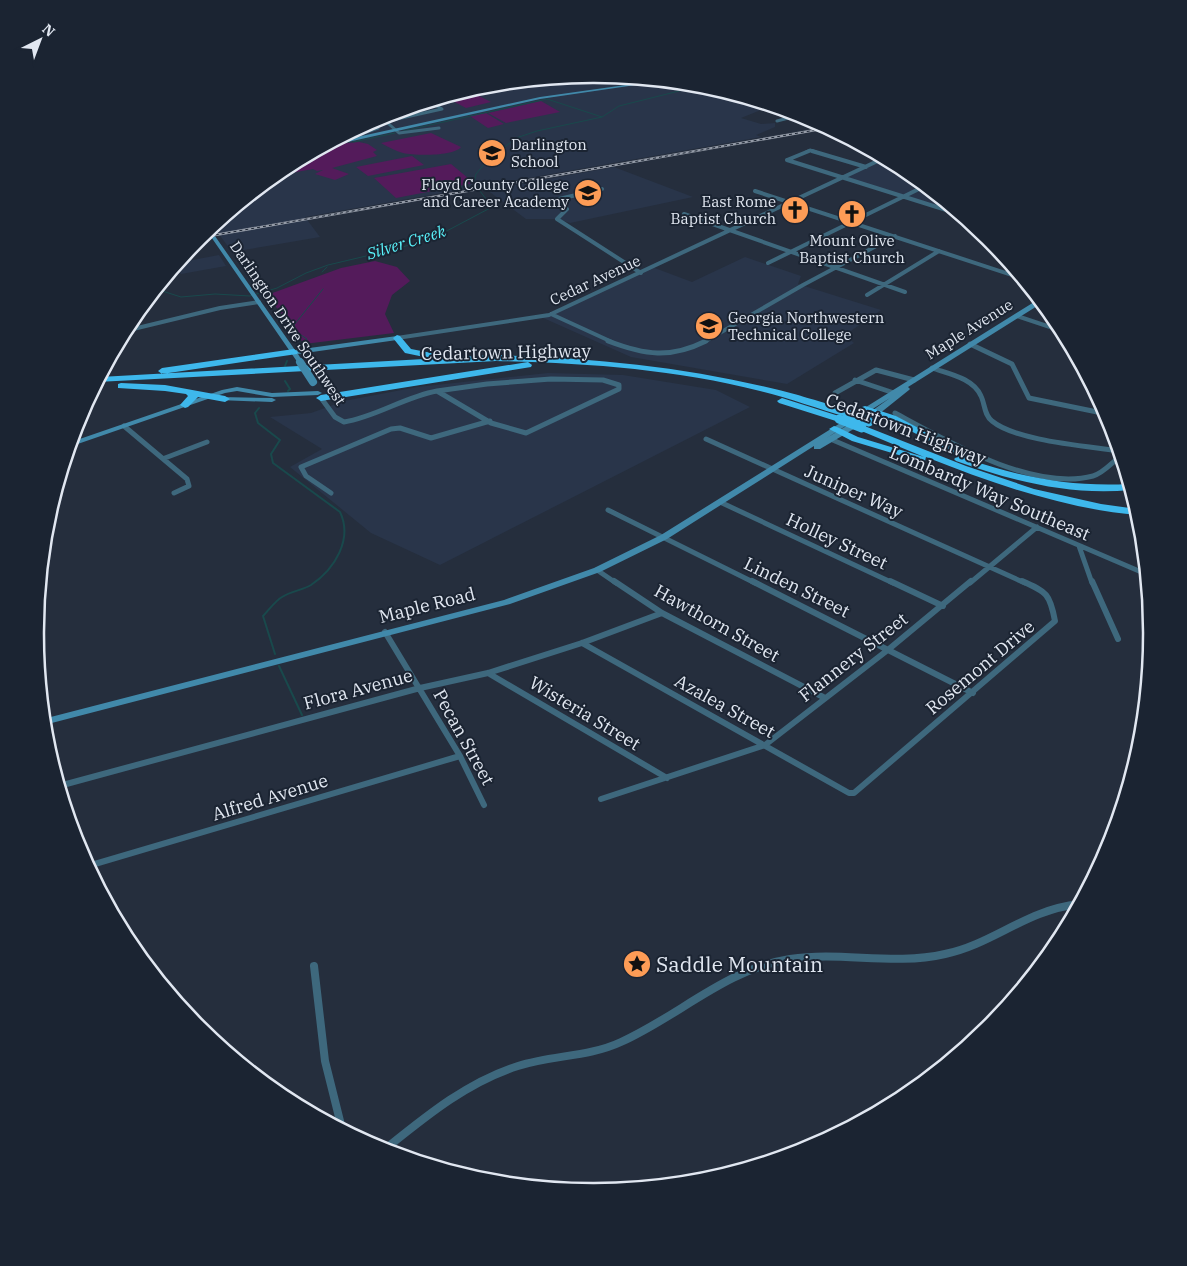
<svg xmlns="http://www.w3.org/2000/svg" width="1187" height="1266" font-family="'IBM Plex Serif',serif">
  <style>
    .built { fill: #29354a }
    .green { fill: #541b5b }
    .lines { fill: none; stroke-linecap: round; stroke-linejoin: round }
    .stream-far1 { stroke: #19494c; stroke-width: 1 }
    .stream { stroke: #19494c; stroke-width: 2 }
    .street-far4 { stroke: #3e687d; stroke-width: 3 }
    .street-far3 { stroke: #3e687d; stroke-width: 4 }
    .street-far2 { stroke: #3e687d; stroke-width: 5 }
    .street-far1 { stroke: #3e687d; stroke-width: 6 }
    .street { stroke: #3e687d; stroke-width: 8 }
    .secondary { fill: #4189aa; fill-rule: evenodd }
    .highway { fill: #3eb8ec; fill-rule: evenodd }
    .rail-casing { stroke: #949ba7; stroke-width: 2.5 }
    .rail { stroke: #1b2432; stroke-width: 1; stroke-dasharray: 3; stroke-linecap: butt }
    .secondary-bridge { stroke: #4189aa; stroke-width: 8 }
    .highway-bridge { stroke: #3eb8ec; stroke-width: 9 }
    .labels { text-anchor: middle; dominant-baseline: central; stroke-width: 4; stroke-linejoin: round; paint-order: stroke }
    .far-poi-label { font-size: 15px; fill: #e1e7f1; stroke: #1b2432; text-anchor: start }
    .far-street-label { font-size: 15px; fill: #e1e7f1; stroke: #1b2432 }
    .far-water-label { font-size: 16px; font-style: italic; fill: #5af3fb; stroke: #1b2432 }
    .street-label { font-size: 18px; fill: #e1e7f1; stroke: #1b2432 }
    .near-poi-label { font-size: 21px; fill: #e1e7f1; stroke: #1b2432; text-anchor: start }
    .rim { fill: none; stroke: #e1e7f1; stroke-width: 2.5 }
  </style>
  <rect width="100%" height="100%" fill="#252e3d"/>
  <path class="built" d="M 594,75 L 703,85 L 767,105 L 768,107 L 741,118 L 761,124 L 775,123 L 775,127 L 756,135 L 761,137 L 305,217 L 320,237 L 232,252 L 213,226 L 283,168 L 380,117 L 485,85 Z
    M 885,159 L 904,169 L 959,214 L 843,178 Z
    M 614,167 L 693,197 L 570,223 L 557,219 L 526,219 L 487,190 Z
    M 219,255 L 226,266 L 181,274 L 177,268 L 185,267 L 182,262 Z
    M 745,257 L 801,276 L 798,284 L 881,310 L 845,335 L 854,343 L 787,384 L 631,357 L 541,317 L 652,267 L 692,282 Z
    M 548,373 L 623,375 L 716,390 L 750,407 L 440,565 L 371,533 L 290,467 L 322,449 L 270,417 L 311,413 L 344,401 L 417,387 Z"/>
  <path class="green" d="M 469,91 L 491,102 L 466,108 L 445,97 Z
    M 541,101 L 560,112 L 506,123 L 488,113 Z
    M 486,113 L 504,124 L 488,128 L 470,116 Z
    M 431,133 L 461,147 C 455,156 416,156 403,153 C 396,151 388,147 381,143 Z
    M 359,142 L 368,144 L 377,150 L 373,152 L 377,156 L 332,168 L 349,174 L 335,180 L 315,174 L 323,170 L 317,171 L 313,169 L 291,173 L 282,170 L 327,145 Z
    M 412,156 L 424,165 L 368,176 L 356,167 Z
    M 451,164 L 474,183 L 396,198 L 374,178 Z
    M 375,261 L 397,267 L 410,281 L 392,295 L 385,314 L 394,333 L 304,344 L 267,295 L 341,268 Z"/>
  <g class="lines">
    <path class="stream-far1" d="M 403,131 L 547,99 L 602,117
      M 343,137 L 352,138
      M 353,142 L 395,133
      M 322,272 L 327,267
      M 156,289 L 181,297 L 215,294 L 250,296 L 277,288 L 306,273 L 328,265 L 400,248 L 441,234 L 492,207 L 474,183 L 476,174 L 486,162 L 516,138 L 537,131 L 602,117 L 619,106 L 703,85
      M 305,342 L 307,339 L 295,331 L 294,325 L 323,289"/>
    <path class="stream" d="M 303,346 L 306,341
      M 285,366 L 287,361
      M 285,381 L 290,389 L 288,391
      M 259,408 L 255,413 L 258,423 L 280,440 L 271,454 L 273,463 L 340,512 C 353,539 335,569 311,585 C 303,590 291,591 282,597 C 275,601 269,610 263,616 L 275,654
      M 279,666 L 302,715"/>
    <path class="street-far4" d="M 381,117 L 399,133 L 439,128
      M 382,118 L 390,114
      M 777,121 L 800,115
      M 347,134 L 361,134 L 378,128 L 373,125 L 379,123 L 442,109 L 430,102
      M 806,152 L 810,150 L 816,152"/>
    <path class="street-far3" d="M 812,151 L 866,167
      M 787,160 L 959,214
      M 787,160 L 809,151
      M 602,189 L 559,199 L 559,203 L 567,209 L 557,219 L 641,273
      M 755,191 L 1021,278
      M 684,214 L 905,292
      M 768,263 L 925,186
      M 867,295 L 939,251
      M 551,314 L 612,342
      M 1017,316 L 1062,331
      M 125,331 L 220,308 L 259,302
      M 397,338 L 549,315 L 884,158
      M 704,342 L 803,285 L 895,236"/>
    <path class="street-far2" d="M 608,341 C 645,355 670,359 706,341
      M 970,344 L 1012,364 L 1029,398 L 1107,414
      M 932,368 C 949,374 973,378 981,396 C 985,404 984,415 992,421 C 1016,441 1087,446 1119,451
      M 551,379 L 603,380 L 619,385 L 619,389 L 526,433 L 491,423 L 437,391 L 487,384 Z
      M 855,380 L 897,394
      M 835,393 L 876,370 L 914,380
      M 321,398 L 335,417 L 344,422 C 376,417 404,397 437,391
      M 895,413 C 947,441 1033,492 1093,476 C 1104,473 1112,462 1121,456
      M 124,426 L 187,479 L 189,486 L 174,493
      M 828,438 L 1146,574
      M 706,439 L 1025,583
      M 165,458 L 207,442
      M 331,493 L 306,476 L 301,467 L 391,429 L 400,428 L 431,438 L 490,421
      M 720,502 L 893,583
      M 608,510 L 755,583
      M 1079,546 L 1092,583
      M 597,570 L 616,583
      M 970,583 L 1037,527"/>
    <path class="street-far1" d="M 614,581 L 662,613 L 825,698
      M 752,581 L 973,693
      M 890,581 L 943,606
      M 1092,581 L 1118,639
      M 385,632 L 460,756 L 484,805
      M 582,643 L 849,793 L 854,793 L 1055,621 C 1050,594 1047,592 1022,581
      M 488,673 L 667,778
      M 59,786 L 420,688 L 488,673 L 582,643 L 662,613
      M 601,799 L 765,745 L 889,649 L 971,581
      M 88,866 L 460,756"/>
    <path class="street" d="M 314,966 L 325,1061 L 342,1129
      M 384,1150 C 425,1117 467,1082 518,1066 C 552,1055 589,1057 621,1042 C 679,1016 726,969 790,959 C 842,951 893,966 945,954 C 993,944 1026,910 1079,904"/>
    <path class="secondary" d="M 654,81 L 663,81 L 540,99 L 330,146 L 328,145 L 334,142 L 540,97 Z
      M 210,229 L 295,350 L 397,336 L 400,338 L 397,340 L 298,354 L 303,362 L 300,364 L 298,363 L 207,231 Z
      M 1039,299 L 1042,303 L 908,387 L 910,389 L 909,390 L 879,414 L 820,449 L 814,449 L 814,446 L 667,539 L 600,572 L 510,604 L 44,725 L 43,719 L 504,600 L 594,568 L 661,535 ZM 890,398 L 873,410 L 825,439 Z
      M 237,387 L 272,393 L 318,391 L 322,393 L 318,395 L 272,397 L 237,391 L 225,393 L 69,447 L 71,442 L 222,390 Z
      M 220,397 L 272,398 L 276,400 L 272,402 L 218,400 L 216,399 Z"/>
    <path class="highway" d="M 397,335 L 400,336 L 411,349 L 437,354 L 438,356 L 434,359 L 405,353 L 393,338 Z
      M 294,349 L 298,352 L 297,354 L 162,374 L 158,371 L 162,368 Z
      M 496,355 C 599,358 699,368 798,395 C 810,399 844,407 852,414 L 847,417 C 818,409 789,398 760,391 C 673,369 585,363 496,361 L 97,382 L 100,377 Z
      M 528,362 L 532,365 L 531,367 L 321,401 L 316,398 L 321,395 Z
      M 121,383 L 165,385 L 225,396 L 230,399 L 225,402 L 198,397 L 188,407 L 185,408 L 180,405 L 188,396 L 186,394 L 165,391 L 118,388 L 118,384 Z
      M 782,398 L 842,417 L 844,419 L 839,422 L 779,403 L 777,401 Z
      M 865,406 L 896,416 L 971,456 L 973,458 L 971,460 C 1023,478 1074,487 1129,484 L 1131,490 C 1070,496 1012,481 956,461 L 954,459 L 958,456 L 890,420 L 862,411 L 862,407 Z
      M 862,425 L 966,466 L 1034,489 L 1101,504 L 1137,509 L 1138,515 C 1065,509 994,484 926,457 L 925,461 L 922,462 L 852,441 L 829,429 L 834,426 L 837,427 L 858,437 L 924,457 L 859,430 L 859,426 Z"/>
    <defs>
      <path id="rail" d="M 198,238 L 827,128"/>
    </defs>
    <use href="#rail" class="rail-casing"/>
    <use href="#rail" class="rail"/>
    <path class="secondary-bridge" d="M 300,362 L 313,382"/>
    <path class="highway-bridge" d="M 847,414 L 869,422
      M 839,419 L 862,428"/>
  </g>
  <defs>
    <symbol id="school-disc" viewBox="-11 -11 22 22"><circle r="9.5" fill="#fd9c56" stroke="#1b2432"/><path d="M0-5L7-2L0 1L-7-2ZM-4 1L0 2.5L4 1V4Q0 6-4 4Z" fill="#111"/></symbol>
    <symbol id="church-disc" viewBox="-11 -11 22 22"><circle r="9.5" fill="#fd9c56" stroke="#1b2432"/><path d="M-1.2-6h2.4v3.5h3.3v2.4h-3.3V6h-2.4V-.1h-3.3v-2.4h3.3Z" fill="#111"/></symbol>
    <symbol id="university-disc" viewBox="-11 -11 22 22"><circle r="9.5" fill="#fd9c56" stroke="#1b2432"/><path d="M0-5L7-2L0 1L-7-2ZM-4 1L0 2.5L4 1V4Q0 6-4 4Z" fill="#111"/></symbol>
    <symbol id="sight-disc" viewBox="-11 -11 22 22"><circle r="9.5" fill="#fd9c56" stroke="#1b2432"/><path d="M0-6L1.8-2.2L6-1.7L2.9 1.2L3.7 5.4L0 3.3L-3.7 5.4L-2.9 1.2L-6-1.7L-1.8-2.2Z" fill="#111"/></symbol>
  </defs>
  <g fill-rule="evenodd">
    <use href="#school-disc" x="476" y="137" width="32" height="32"/>
    <use href="#school-disc" x="572" y="177" width="32" height="32"/>
    <use href="#church-disc" x="779" y="194" width="32" height="32"/>
    <use href="#church-disc" x="836" y="198" width="32" height="32"/>
    <use href="#university-disc" x="693" y="310" width="32" height="32"/>
    <use href="#sight-disc" x="621" y="948" width="32" height="32"/>
  </g>
  <g class="labels">
    <g class="far-poi-label">
      <text x="511" y="144">Darlington<tspan x="511" dy="17">School</tspan></text>
      <text x="569" y="184" text-anchor="end">Floyd County College<tspan x="569" dy="17">and Career Academy</tspan></text>
      <text x="776" y="201" text-anchor="end">East Rome<tspan x="776" dy="17">Baptist Church</tspan></text>
      <text x="852" y="240" text-anchor="middle">Mount Olive<tspan x="852" dy="17">Baptist Church</tspan></text>
      <text x="728" y="317">Georgia Northwestern<tspan x="728" dy="17">Technical College</tspan></text>
    </g>
    <g class="far-street-label">
      <text transform="translate(595 280) rotate(-25)">Cedar Avenue</text>
      <text transform="translate(288 323) rotate(56)">Darlington Drive Southwest</text>
      <text transform="translate(969 329) rotate(-32)">Maple Avenue</text>
    </g>
    <g class="far-water-label">
      <text transform="translate(406 242) rotate(-17)">Silver Creek</text>
    </g>
    <g class="street-label">
      <text transform="translate(506 352) rotate(-1)">Cedartown Highway</text>
      <text transform="translate(906 429) rotate(21)">Cedartown Highway</text>
      <text transform="translate(854 491) rotate(24)">Juniper Way</text>
      <text transform="translate(990 493) rotate(23)">Lombardy Way Southeast</text>
      <text transform="translate(837 541) rotate(25)">Holley Street</text>
      <text transform="translate(797 587) rotate(26)">Linden Street</text>
      <text transform="translate(427 605) rotate(-14)">Maple Road</text>
      <text transform="translate(717 623) rotate(29)">Hawthorn Street</text>
      <text transform="translate(853 657) rotate(-38)">Flannery Street</text>
      <text transform="translate(980 667) rotate(-40)">Rosemont Drive</text>
      <text transform="translate(358 689) rotate(-15)">Flora Avenue</text>
      <text transform="translate(725 706) rotate(29)">Azalea Street</text>
      <text transform="translate(585 713) rotate(31)">Wisteria Street</text>
      <text transform="translate(464 737) rotate(61)">Pecan Street</text>
      <text transform="translate(270 797) rotate(-17)">Alfred Avenue</text>
    </g>
    <g class="near-poi-label">
      <text x="656" y="964">Saddle Mountain</text>
    </g>
  </g>
  <path d="M0 0H1187V1266H0ZM593 83H594A549 549 0 0 1 1143 632V634A549 549 0 0 1 594 1183H593A549 549 0 0 1 44 634V632A549 549 0 0 1 593 83Z" fill="#1b2432" fill-rule="evenodd"/>
  <path class="rim" d="M593 83H594A549 549 0 0 1 1143 632V634A549 549 0 0 1 594 1183H593A549 549 0 0 1 44 634V632A549 549 0 0 1 593 83Z"/>
  <g transform="translate(40 40) rotate(42)" stroke="#1b2432" stroke-width="4" paint-order="stroke">
  <path d="M0-4L9 19L0 12L-9 19Z" fill="#e1e7f1"/>
  <text y="-8" font-size="14" font-weight="bold" text-anchor="middle" fill="#e1e7f1">N</text>
  </g>
</svg>
